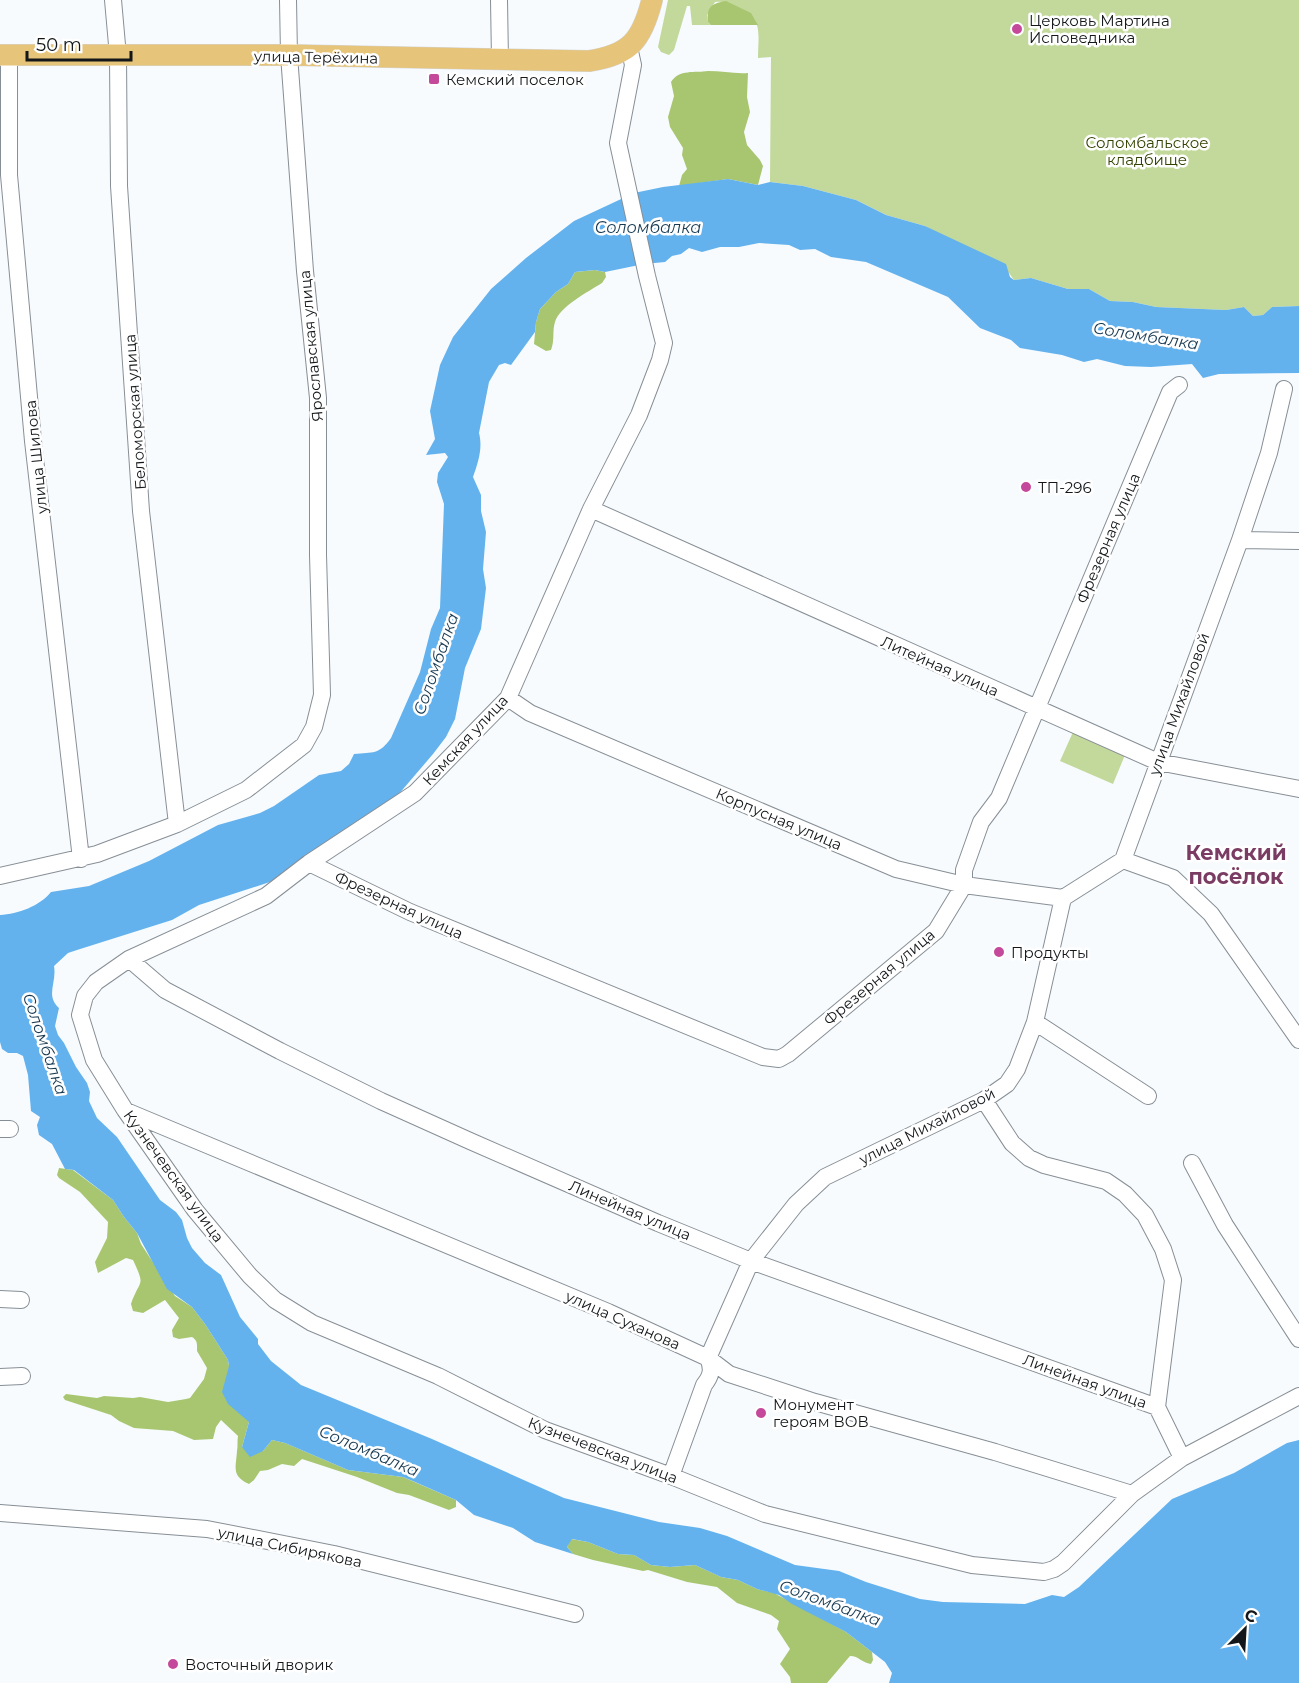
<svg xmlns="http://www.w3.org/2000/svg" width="1299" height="1683" font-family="Montserrat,sans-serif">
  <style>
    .green { fill: #c2d99b }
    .forest { fill: #a8c670 }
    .water { fill: #63b2ee }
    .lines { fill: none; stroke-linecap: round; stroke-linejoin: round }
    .minor-casing { stroke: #878f96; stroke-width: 18 }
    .major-casing { stroke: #d5d5d6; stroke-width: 22 }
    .minor { stroke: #fff; stroke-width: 16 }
    .major { stroke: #e6c47a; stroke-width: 21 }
    .poi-dot { fill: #c5499a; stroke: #fff; stroke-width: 2 }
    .labels { text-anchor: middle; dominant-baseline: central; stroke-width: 5; stroke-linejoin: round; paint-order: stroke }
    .poi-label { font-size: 15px; fill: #131719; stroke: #fff; text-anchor: start }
    .street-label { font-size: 15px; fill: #131719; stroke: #fff }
    .park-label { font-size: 15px; fill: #324301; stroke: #fff }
    .water-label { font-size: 16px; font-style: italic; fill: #163850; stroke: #fff }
    .district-label { font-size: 21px; font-weight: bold; fill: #7b3c63; stroke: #fff }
  </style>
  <rect width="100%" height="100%" fill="#f7fbfe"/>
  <path class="green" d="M 668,0 L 1299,0 L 1299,306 L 1272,307 L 1263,315 L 1253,316 L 1244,307 L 1226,310 L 1156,307 L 1133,302 L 1110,301 L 1089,289 L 1068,289 L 1031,278 L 1014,280 L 1009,273 L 925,226 L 886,215 L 856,200 L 803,186 L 770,182 L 771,57 L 758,58 C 758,34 764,17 737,7 C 729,3 724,1 715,2 L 707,15 L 708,22 L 711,25 L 692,25 L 690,6 L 687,6 L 674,50 L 669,55 L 661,52 L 658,47 Z
    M 1073,732 L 1125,755 L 1113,784 L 1060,761 Z"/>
  <path class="forest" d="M 726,1 L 751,13 L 758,25 L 711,25 L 708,22 C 706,7 712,3 726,1 Z
    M 708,71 C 722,71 735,74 748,73 L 747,97 L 750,112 L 744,132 L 747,145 L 760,160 L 763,166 L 758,185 L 728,179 L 679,186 L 682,175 L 687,169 L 682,155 L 683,148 L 670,127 L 668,117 L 674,96 L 671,82 C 679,69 695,73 708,71 Z
    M 595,270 L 605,272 L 606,277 L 602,283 C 588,292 560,306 555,322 C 552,331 555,340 551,350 L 546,351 L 534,344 L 536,322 L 540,309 L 556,292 L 568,284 L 575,272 Z
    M 59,1168 L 73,1170 L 113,1200 L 124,1217 L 137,1233 L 141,1244 L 175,1296 L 192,1307 L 205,1324 L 228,1360 L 229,1366 L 249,1422 L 242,1447 L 263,1451 L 272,1440 L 285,1443 L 348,1470 L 403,1477 L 456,1500 L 456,1507 L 449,1510 L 409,1495 L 397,1493 L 357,1477 L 302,1459 L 294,1466 L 282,1464 L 268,1470 L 260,1471 L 254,1480 L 249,1484 C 231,1476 236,1467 237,1451 C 238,1446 237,1441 238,1436 L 221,1420 L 216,1427 L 213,1439 L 194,1440 L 173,1431 L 134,1428 L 119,1421 L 111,1415 L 65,1400 L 63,1397 L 66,1394 L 97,1398 L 104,1396 L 133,1398 L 140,1397 L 168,1402 L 186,1399 L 190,1398 L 204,1379 L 207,1368 L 197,1351 C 197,1344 198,1341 192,1337 L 179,1339 L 173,1337 L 172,1330 L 179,1318 L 165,1300 L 143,1313 L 133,1311 L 131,1304 C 140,1278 146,1288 133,1260 L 126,1258 L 98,1273 L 95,1262 L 107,1238 L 108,1222 L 80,1192 L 59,1178 L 57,1175 Z
    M 571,1539 L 588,1542 L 618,1554 L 634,1555 L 651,1565 L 670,1567 L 695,1565 L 721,1577 L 738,1580 L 757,1589 L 774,1593 L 846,1632 L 872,1652 L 873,1660 L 871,1664 C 862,1663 859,1656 850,1656 L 827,1683 L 791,1683 L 790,1677 L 780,1664 L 790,1649 L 777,1629 L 779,1621 L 771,1615 L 737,1603 L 717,1587 L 687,1582 L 648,1570 L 643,1571 L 593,1560 L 573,1554 L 567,1547 Z"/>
  <path class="water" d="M 728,179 L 758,185 L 770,182 L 803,186 L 856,200 L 886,215 L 925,226 L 1006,264 L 1010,277 L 1014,280 L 1031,278 L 1068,289 L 1089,289 L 1110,301 L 1133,302 L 1156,307 L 1226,310 L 1244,307 L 1253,316 L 1263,315 L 1272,307 L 1299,306 L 1299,373 L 1219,374 L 1203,378 L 1192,364 L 1151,367 L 1125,366 L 1097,359 L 1084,362 L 1062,355 L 1020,348 L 1011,340 L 980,328 L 948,297 L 866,262 L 831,257 L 815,249 L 800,250 L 789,245 L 759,243 L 739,247 L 720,247 L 702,252 L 689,248 L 681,254 L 672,256 L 665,262 L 644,264 L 605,272 L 595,270 L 575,272 L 568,284 L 556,292 L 540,309 L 536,322 L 535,332 L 511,365 L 505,363 L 499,365 L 489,382 L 479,433 C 483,448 478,463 473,477 L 481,495 L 481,511 L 486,532 L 483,569 L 486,588 L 481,629 L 465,668 L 455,719 L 446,737 L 433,754 L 398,795 L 273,881 L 199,905 L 172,920 L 77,950 L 68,953 L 54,966 C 57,983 45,995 59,1008 L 55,1026 L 58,1035 L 64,1043 L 76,1067 L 87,1083 L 90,1092 L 89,1101 L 97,1118 L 117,1137 L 160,1200 L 176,1212 L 182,1220 L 187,1238 L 192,1248 L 205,1263 L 221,1275 L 240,1317 L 258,1339 L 258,1344 L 271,1361 L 301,1385 L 432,1439 L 564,1498 L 659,1522 L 700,1528 L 727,1536 L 795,1565 L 839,1571 L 866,1582 L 920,1599 L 943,1602 L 1025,1604 L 1052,1595 L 1064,1597 L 1079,1587 L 1172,1499 L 1234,1473 L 1287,1443 L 1299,1440 L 1299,1683 L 889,1683 L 892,1673 L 885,1662 L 846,1632 L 792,1604 L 779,1595 L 757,1589 L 738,1580 L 721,1577 L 695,1565 L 670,1567 L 651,1565 L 634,1555 L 618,1554 L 588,1542 L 572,1539 L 567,1547 L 573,1554 L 535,1542 L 513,1528 L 474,1515 L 456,1500 L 415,1482 L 403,1477 L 348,1470 L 285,1443 L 272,1440 L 263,1451 L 250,1457 L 242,1447 L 249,1422 L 228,1404 L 222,1392 L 229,1366 L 228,1360 L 205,1324 L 192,1307 L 167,1289 L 137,1233 L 124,1217 L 113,1200 L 74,1170 L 65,1169 L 52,1144 L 39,1135 L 37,1125 L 40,1117 L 31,1111 L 28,1075 L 23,1056 L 17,1053 L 8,1053 L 2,1049 L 0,1042 L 0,915 C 18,914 40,906 51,892 L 89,886 L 149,861 L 218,825 L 260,813 L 274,806 L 319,775 L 341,771 L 349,764 L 354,754 C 373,752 379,755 391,738 L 420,672 L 431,629 L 440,608 L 444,504 L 437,482 L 438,473 L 448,457 L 445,453 L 426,455 L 435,439 L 430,411 L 440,365 L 453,337 L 491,289 L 526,258 L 574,221 L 634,193 L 663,187 Z"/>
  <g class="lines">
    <defs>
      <path id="minor" d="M 113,0 L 118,56 L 119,186 L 141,511 L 177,824
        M 499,0 L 500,60
        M 629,47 L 633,65 L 618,143 L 647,276 L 664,343 L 660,360 L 639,415 L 591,509 L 508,698 L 415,793 L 309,863 L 266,896 L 129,959 L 96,982 L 85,996 L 80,1015 L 94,1060 L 125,1110 L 195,1210 L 250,1276 L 275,1300 L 312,1323 L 438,1376 L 545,1430 L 671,1476 L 765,1514 L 972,1565 L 1044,1572 L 1054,1569 L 1063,1563 L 1132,1494 L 1182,1458 L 1299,1396
        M 9,55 L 9,175 L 33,441 L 81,859
        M 591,509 L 1158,762 L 1299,789
        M 1240,540 L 1299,541
        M 508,698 L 530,713 L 896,869 L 964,885 L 1063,898
        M 1123,860 L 1173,878 L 1211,914 L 1299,1040
        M 309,863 L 410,912 L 763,1057 L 779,1059 L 788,1054 L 936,931 L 964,885 L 964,870 L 981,822 L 999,798 L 1170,392 L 1179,385
        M 0,876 L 97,854 L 177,824 L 246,790 L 304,745 L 314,727 L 322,695 L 318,555 L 318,398 L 305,271 L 289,55 L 288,0
        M 129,959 L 165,990 L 280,1051 L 381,1101 L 470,1141 L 658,1223 L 751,1261 L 1157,1407
        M 1035,1022 L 1148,1096
        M 984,1100 L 1012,1143 L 1029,1158 L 1044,1165 L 1106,1181 L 1125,1194 L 1145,1215 L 1163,1249 L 1173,1280 L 1157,1407 L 1182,1458
        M 126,1111 L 608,1312 L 708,1358 L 729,1374 L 815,1402 L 995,1452 L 1132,1494
        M 0,1129 L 10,1129
        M 1192,1163 L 1225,1225 L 1299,1339
        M 0,1299 L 21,1300
        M 0,1377 L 22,1376
        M 671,1476 L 704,1385 C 711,1376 713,1370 708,1358 L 751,1261 L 796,1204 L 825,1177 L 984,1100 L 1007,1084 L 1017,1069 L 1035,1022 L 1063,898 L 1123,860 L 1240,540 L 1269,453 L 1284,389
        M 0,1513 L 207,1529 L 334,1554 L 575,1614"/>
      <path id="major" d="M 0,55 L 289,55 L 589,61 C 630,55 642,40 652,0"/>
    </defs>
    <use href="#minor" class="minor-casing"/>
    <use href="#major" class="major-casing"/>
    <use href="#minor" class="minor"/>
    <use href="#major" class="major"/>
  </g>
  <g class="poi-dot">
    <circle cx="1017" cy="29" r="6"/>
    <rect x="428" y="73" width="12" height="12" rx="3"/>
    <circle cx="1026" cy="487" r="6"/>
    <circle cx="999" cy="952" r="6"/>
    <circle cx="761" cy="1413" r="6"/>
    <circle cx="173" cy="1664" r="6"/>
  </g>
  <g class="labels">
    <g class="poi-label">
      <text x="1029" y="20">Церковь Мартина<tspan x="1029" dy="17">Исповедника</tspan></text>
      <text x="446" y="79">Кемский поселок</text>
      <text x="1038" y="487">ТП-296</text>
      <text x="1011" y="952">Продукты</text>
      <text x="773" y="1404">Монумент<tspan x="773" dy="17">героям ВОВ</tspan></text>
      <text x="185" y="1664">Восточный дворик</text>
    </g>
    <g class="street-label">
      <text transform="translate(316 57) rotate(1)">улица Терёхина</text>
      <text transform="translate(311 346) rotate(-95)">Ярославская улица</text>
      <text transform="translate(135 412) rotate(-94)">Беломорская улица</text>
      <text transform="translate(36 457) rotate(-96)">улица Шилова</text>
      <text transform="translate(1108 538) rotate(-67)">Фрезерная улица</text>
      <text transform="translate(940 666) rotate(24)">Литейная улица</text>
      <text transform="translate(1179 704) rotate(-70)">улица Михайловой</text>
      <text transform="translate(465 740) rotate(-47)">Кемская улица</text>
      <text transform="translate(779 819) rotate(23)">Корпусная улица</text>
      <text transform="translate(399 905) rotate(25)">Фрезерная улица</text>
      <text transform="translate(879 977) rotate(-40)">Фрезерная улица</text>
      <text transform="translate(927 1126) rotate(-27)">улица Михайловой</text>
      <text transform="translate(174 1176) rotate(54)">Кузнечевская улица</text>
      <text transform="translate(630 1210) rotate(23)">Линейная улица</text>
      <text transform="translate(623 1320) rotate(24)">улица Суханова</text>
      <text transform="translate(1085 1381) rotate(20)">Линейная улица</text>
      <text transform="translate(603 1450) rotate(21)">Кузнечевская улица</text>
      <text transform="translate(290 1547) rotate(12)">улица Сибирякова</text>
    </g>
    <g class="park-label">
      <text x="1147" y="142">Соломбальское<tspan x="1147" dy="17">кладбище</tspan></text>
    </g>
    <g class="water-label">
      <text x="648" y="227">Соломбалка</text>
      <text transform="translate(1146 336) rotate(9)">Соломбалка</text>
      <text transform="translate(436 664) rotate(-71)">Соломбалка</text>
      <text transform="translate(45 1044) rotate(71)">Соломбалка</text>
      <text transform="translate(369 1451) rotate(23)">Соломбалка</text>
      <text transform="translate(830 1603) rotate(20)">Соломбалка</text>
    </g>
    <g class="district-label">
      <text x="1236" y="852">Кемский<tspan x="1236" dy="24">посёлок</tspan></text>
    </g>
  </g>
  <g transform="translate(1245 1629) rotate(24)" stroke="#ffffff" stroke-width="4.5" paint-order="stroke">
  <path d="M0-4.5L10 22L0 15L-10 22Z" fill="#131719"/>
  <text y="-9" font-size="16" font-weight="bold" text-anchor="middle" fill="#131719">С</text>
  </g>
  <path d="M27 51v9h104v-9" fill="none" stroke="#131719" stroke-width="3"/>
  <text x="36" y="51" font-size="18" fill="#131719" stroke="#ffffff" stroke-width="4.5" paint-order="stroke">50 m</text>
</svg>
